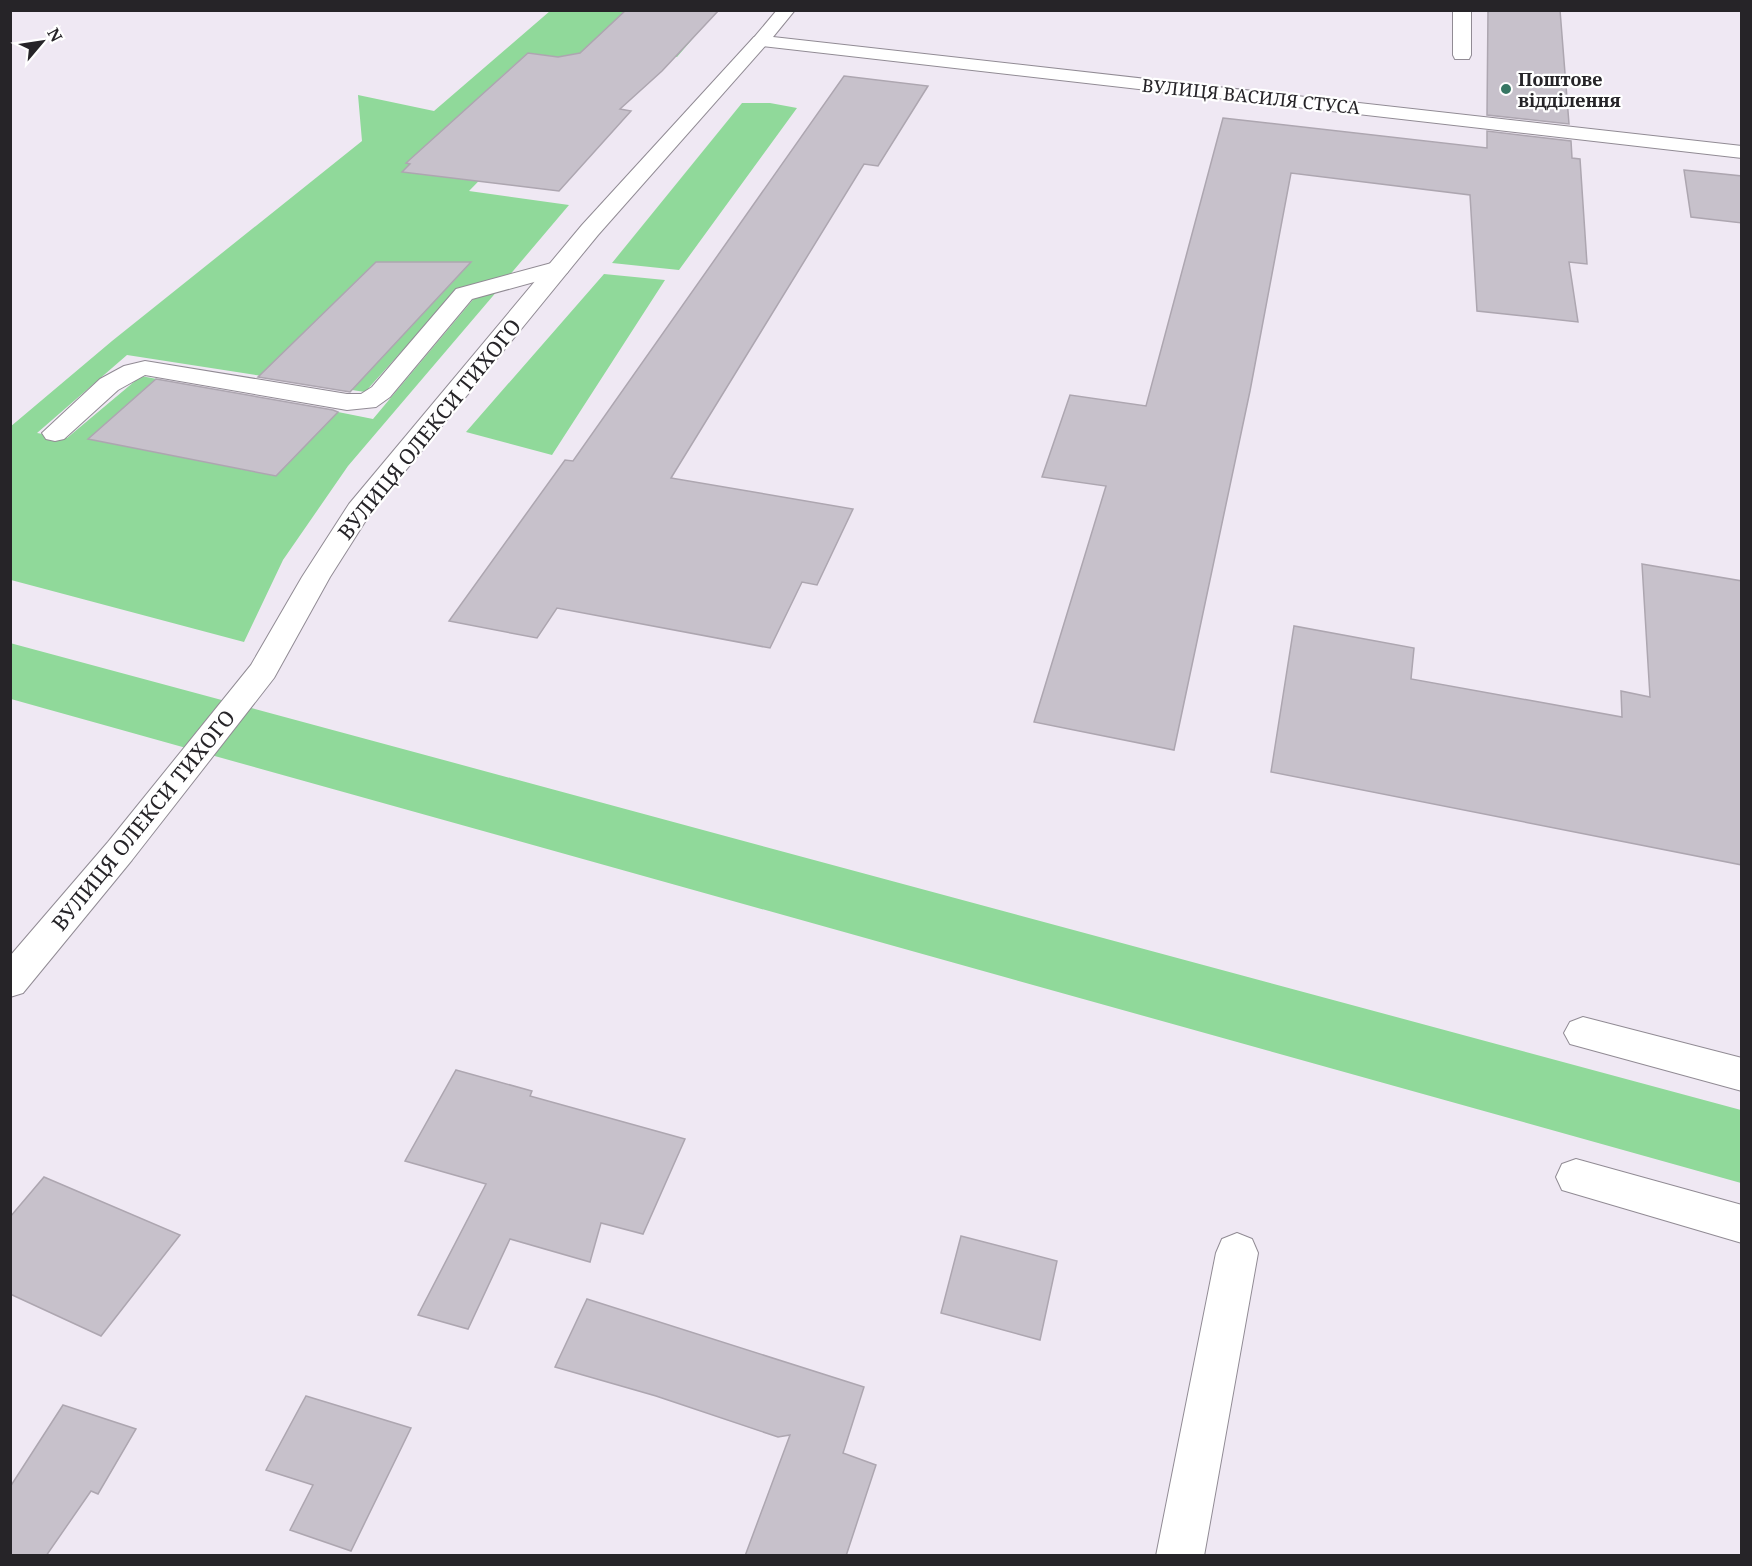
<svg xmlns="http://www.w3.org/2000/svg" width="1752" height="1566" font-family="'Noto Serif',serif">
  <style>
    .green { fill: #90d99a; fill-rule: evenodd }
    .building { fill: #c7c1cb; stroke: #ada6b0; stroke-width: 1.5 }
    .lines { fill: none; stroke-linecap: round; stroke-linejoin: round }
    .service-casing { stroke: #918b94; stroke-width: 2 }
    .minor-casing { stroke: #918b94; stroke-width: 2 }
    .primary-casing { stroke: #918b94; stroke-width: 2 }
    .service { fill: #fff; fill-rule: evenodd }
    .minor { fill: #fff; fill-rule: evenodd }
    .primary { fill: #fff; fill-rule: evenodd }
    .poi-dot { fill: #367663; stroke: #fff; stroke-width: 2 }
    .labels { text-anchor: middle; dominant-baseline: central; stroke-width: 4.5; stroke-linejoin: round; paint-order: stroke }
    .far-poi-label { font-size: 18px; font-weight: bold; fill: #262428; stroke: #fff; text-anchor: start }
    .far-street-label { font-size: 18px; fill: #262428; stroke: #fff }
    .street-label { font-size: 21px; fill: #262428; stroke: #fff }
  </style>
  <rect width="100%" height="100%" fill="#efe8f3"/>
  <path class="green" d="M 550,11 L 626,11 L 681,27 L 701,29 L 677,57 L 640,51 L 588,52 L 558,57 L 528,53 L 500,78 L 548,110 L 469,191 L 569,205 L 508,277 L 492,279 L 456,291 L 365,392 L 127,355 L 37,433 L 67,438 L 141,376 L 157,379 L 89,439 L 276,476 L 338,412 L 373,419 L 476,296 L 498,290 L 348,466 L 283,560 L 244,642 L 11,580 L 10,427 L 112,341 L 362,141 L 358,95 L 434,111 ZM 376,262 L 437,262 L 461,273 L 359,382 L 269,367 Z
    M 742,103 L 770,103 L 797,108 L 679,270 L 612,263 Z
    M 604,274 L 665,280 L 552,455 L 466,432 Z
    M 10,643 L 1741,1110 L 1741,1183 L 11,699 Z"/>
  <path class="building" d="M 626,10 L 719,10 L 662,71 L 620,109 L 631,111 L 559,191 L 402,172 L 410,164 L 406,163 L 528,53 L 558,57 L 580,53 Z
    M 1488,10 L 1560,10 L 1569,124 L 1487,115 Z
    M 844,76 L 928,86 L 878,166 L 864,164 L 671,478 L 853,509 L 817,585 L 802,582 L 770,648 L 557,608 L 537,638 L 449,621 L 565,460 L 573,461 Z
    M 1223,118 L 1487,148 L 1487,131 L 1571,141 L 1572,158 L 1580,159 L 1587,264 L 1569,262 L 1578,322 L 1477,311 L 1470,195 L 1291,173 L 1250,391 L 1174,750 L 1034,722 L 1106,486 L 1042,477 L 1070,395 L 1146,406 Z
    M 1684,170 L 1742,176 L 1742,223 L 1691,217 Z
    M 376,262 L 471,262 L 350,392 L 258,377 Z
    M 156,379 L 333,410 L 338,412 L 276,476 L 88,439 Z
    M 1642,564 L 1742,581 L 1742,865 L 1271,772 L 1294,626 L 1414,648 L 1411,679 L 1622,717 L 1621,691 L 1650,697 Z
    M 456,1070 L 532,1091 L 530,1096 L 685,1139 L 643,1234 L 601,1223 L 590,1262 L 510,1239 L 468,1329 L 418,1315 L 486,1184 L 405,1161 Z
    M 44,1177 L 180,1235 L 101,1336 L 10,1294 L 10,1217 Z
    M 961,1236 L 1057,1261 L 1040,1340 L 941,1313 Z
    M 587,1299 L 864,1387 L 843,1453 L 876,1465 L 846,1556 L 745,1556 L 790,1435 L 778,1437 L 656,1396 L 555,1367 Z
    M 306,1396 L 411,1428 L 351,1551 L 290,1530 L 313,1485 L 266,1470 Z
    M 63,1405 L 136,1429 L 98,1494 L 91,1491 L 46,1556 L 10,1556 L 10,1487 Z"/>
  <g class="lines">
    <defs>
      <path id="service" d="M 559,261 L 567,263 L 570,268 L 567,273 L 472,299 L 390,397 L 376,407 L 347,410 L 145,375 L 118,390 L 64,439 L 55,441 L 46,439 L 42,433 L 100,379 L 124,366 L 145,361 L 347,394 L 361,394 L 372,387 L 456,289 Z"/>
      <path id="minor" d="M 1453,10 L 1471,10 L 1471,55 L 1469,59 L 1455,59 L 1453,55 Z
        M 760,36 L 766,37 L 769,41 L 766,45 L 598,235 L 370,514 L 330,577 L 274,678 L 132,860 L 23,993 L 10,997 L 10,956 L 108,842 L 251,665 L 302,577 L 349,504 L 582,225 L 754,37 Z
        M 1237,1233 L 1252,1239 L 1258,1253 L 1204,1556 L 1156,1556 L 1216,1253 L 1222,1239 Z"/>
      <path id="primary" d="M 777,10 L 795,10 L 773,37 L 1742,146 L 1742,158 L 754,45 L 751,41 Z
        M 1583,1017 L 1742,1058 L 1742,1091 L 1570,1044 L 1564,1033 L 1570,1022 Z
        M 1576,1159 L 1742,1205 L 1742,1243 L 1562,1190 L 1556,1177 L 1562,1164 Z"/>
    </defs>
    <use href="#service" class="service-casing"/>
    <use href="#minor" class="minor-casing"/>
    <use href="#primary" class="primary-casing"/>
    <use href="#service" class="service"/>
    <use href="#minor" class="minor"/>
    <use href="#primary" class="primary"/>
  </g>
  <circle class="poi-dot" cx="1506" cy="89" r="6"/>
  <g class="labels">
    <g class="far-poi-label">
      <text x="1518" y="79">Поштове<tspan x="1518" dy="21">відділення</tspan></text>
    </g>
    <g class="far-street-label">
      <text transform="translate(1251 96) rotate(6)">ВУЛИЦЯ ВАСИЛЯ СТУСА</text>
    </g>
    <g class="street-label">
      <text transform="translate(429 429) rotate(-51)">ВУЛИЦЯ ОЛЕКСИ ТИХОГО</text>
      <text transform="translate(143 820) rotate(-51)">ВУЛИЦЯ ОЛЕКСИ ТИХОГО</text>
    </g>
  </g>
  <rect width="1752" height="1566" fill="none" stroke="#262428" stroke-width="24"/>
  <g transform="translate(42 42) rotate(61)" stroke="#ffffff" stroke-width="4.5" paint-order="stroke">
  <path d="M0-4.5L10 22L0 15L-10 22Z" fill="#262428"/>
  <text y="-9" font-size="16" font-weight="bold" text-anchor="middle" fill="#262428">N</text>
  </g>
</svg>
